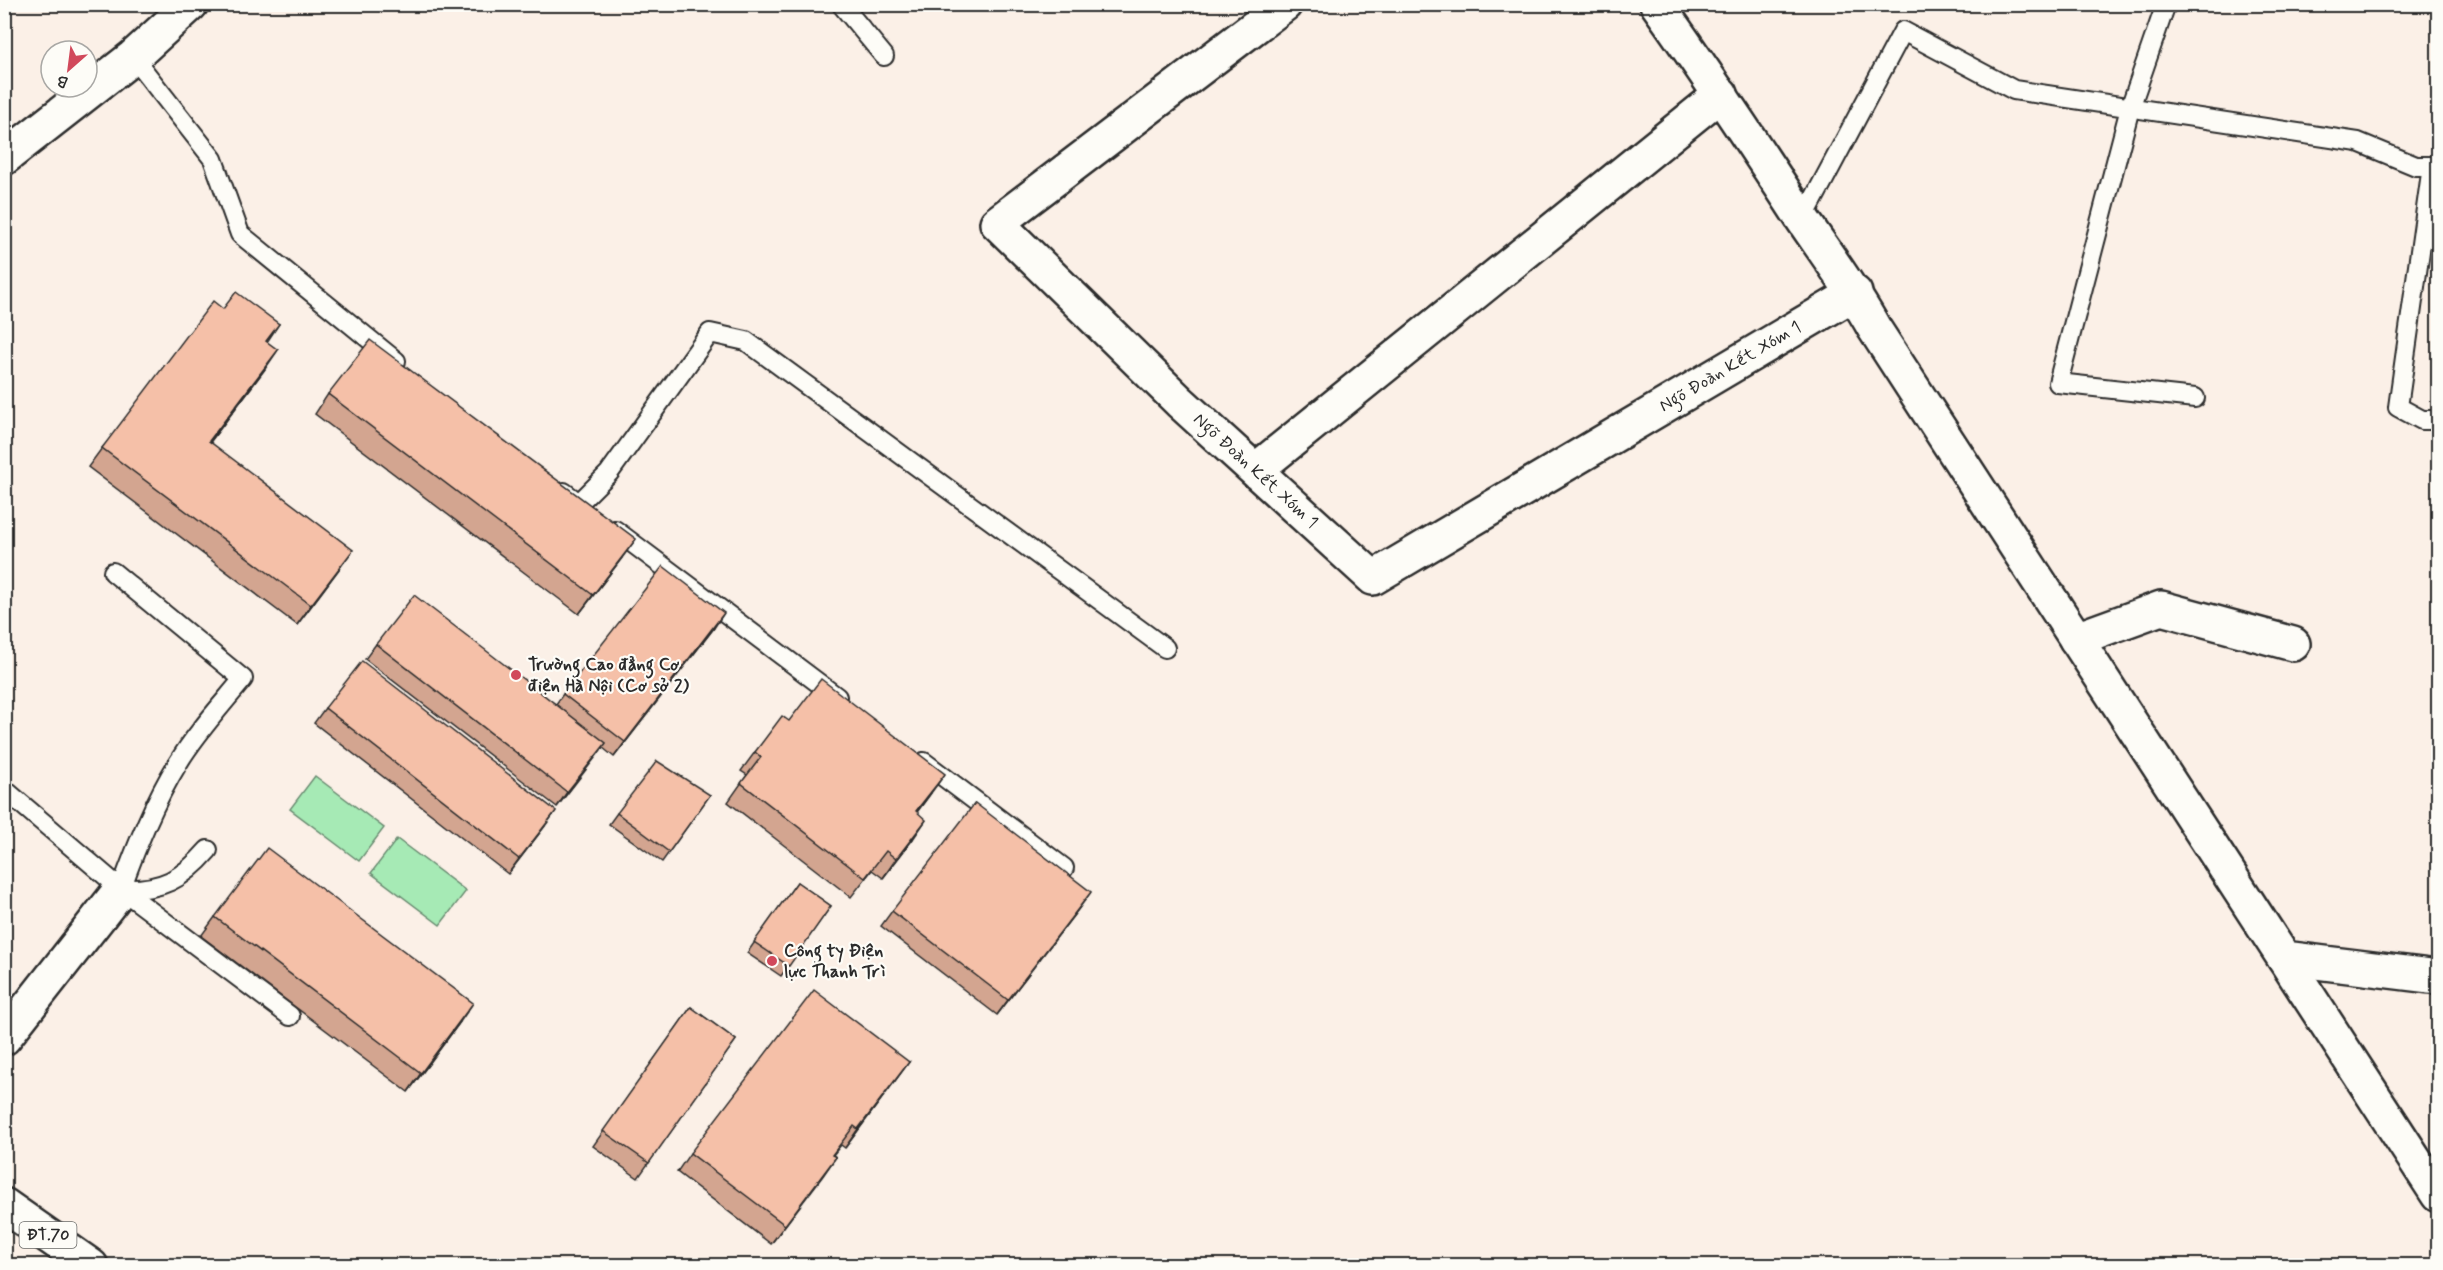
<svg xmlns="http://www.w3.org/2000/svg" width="2443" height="1270" font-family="Mynerve,sans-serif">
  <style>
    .green { fill: #a6eab5; stroke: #688a70; stroke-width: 1.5 }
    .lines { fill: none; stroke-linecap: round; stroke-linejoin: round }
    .lane-casing { stroke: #2b2b2b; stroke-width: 22 }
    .street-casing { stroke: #2b2b2b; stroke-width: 38 }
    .secondary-casing { stroke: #2b2b2b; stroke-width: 38 }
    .primary-casing { stroke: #2b2b2b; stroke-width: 38 }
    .lane { stroke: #fdfcf7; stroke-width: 18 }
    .street { stroke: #fdfcf7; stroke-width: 33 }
    .secondary { stroke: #fdfcf7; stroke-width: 33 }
    .primary { stroke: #fdfcf7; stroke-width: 33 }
    .wall { fill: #d3a590; stroke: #2b2b2b; stroke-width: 1.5 }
    .shaded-wall { fill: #ac8676; stroke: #2b2b2b; stroke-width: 1.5 }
    .building { fill: #f5c0a8; stroke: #2b2b2b; stroke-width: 1.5 }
    .poi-dot { fill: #d1495b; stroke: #fdfcf7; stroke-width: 2 }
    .labels { text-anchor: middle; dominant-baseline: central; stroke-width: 4.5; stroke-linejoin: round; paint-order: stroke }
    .shield { fill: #fdfcf7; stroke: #6a6a68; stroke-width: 1.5 }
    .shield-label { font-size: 16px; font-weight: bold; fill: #2b2b2b }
    .street-label { font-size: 18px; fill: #2b2b2b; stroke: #fdfcf7 }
    .poi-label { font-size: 18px; font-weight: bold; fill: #2b2b2b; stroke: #fdfcf7; text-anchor: start }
  </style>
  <rect width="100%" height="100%" fill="#fbf0e7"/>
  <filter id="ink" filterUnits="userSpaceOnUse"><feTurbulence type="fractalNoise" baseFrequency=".0167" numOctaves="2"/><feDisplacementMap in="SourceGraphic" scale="12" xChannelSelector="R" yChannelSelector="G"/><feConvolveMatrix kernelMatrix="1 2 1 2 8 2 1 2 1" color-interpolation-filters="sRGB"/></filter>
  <g filter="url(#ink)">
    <path class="green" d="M 315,776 L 384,828 L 359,861 L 290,809 Z
      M 397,839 L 466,891 L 440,925 L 371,873 Z"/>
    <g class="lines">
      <defs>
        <path id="lane" d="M 841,4 L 884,56
          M 2166,4 L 2130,108 L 2058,383 L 2195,398
          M 133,57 L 213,159 L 240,234 L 396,361
          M 2432,166 L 2398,407 L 2422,420 L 2438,420
          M 1803,219 L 1903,31 L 2014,90 L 2358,142 L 2416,166 L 2438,166
          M 564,492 L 579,503 L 609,473 L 710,333 L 746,341 L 1165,648
          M 615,530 L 837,697
          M 113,572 L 243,679 C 221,706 196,733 178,763 C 154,802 137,845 121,889
          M 924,762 L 1064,868
          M 4,789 L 121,889 L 290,1016
          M 121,889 C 161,891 183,879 208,850"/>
        <g id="street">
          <path id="s1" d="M 1285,4 L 997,223 L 1180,402 L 1373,578 L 1855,293"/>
          <path d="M 1657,4 C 1707,74 1754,145 1801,217 C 1826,254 1852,288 1874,328 L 2438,1195"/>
          <path d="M 1257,469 L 1721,94"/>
          <path d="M 2076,639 L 2161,608 L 2293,644"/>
          <path d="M 2284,958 L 2438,977"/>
          <path d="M 4,1038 L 121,889"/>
        </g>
        <path id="secondary" d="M 4,158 L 133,57 L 191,4"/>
        <path id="primary" d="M 4,1205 L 91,1266"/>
      </defs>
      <use href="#lane" class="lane-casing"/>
      <use href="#street" class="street-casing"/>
      <use href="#secondary" class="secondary-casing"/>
      <use href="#primary" class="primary-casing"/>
      <use href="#lane" class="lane"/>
      <use href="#street" class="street"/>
      <use href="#secondary" class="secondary"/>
      <use href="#primary" class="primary"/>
    </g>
    <path class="wall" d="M 223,309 L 279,324 L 267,342 L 265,369 L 210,442 L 339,569 L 297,625 L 88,467 L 102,448 Z
      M 328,394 L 622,558 L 579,614 L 315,414 Z
      M 714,628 L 614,757 L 602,747 L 557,807 L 365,659 L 376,644 L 556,704 L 563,694 Z
      M 325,708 L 545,826 L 508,874 L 314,723 Z
      M 789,721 L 931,793 L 917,812 L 913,839 L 883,878 L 872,870 L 851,897 L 728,802 L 747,775 L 741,771 L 755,752 Z
      M 710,795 L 662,862 L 609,824 L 617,813 Z
      M 797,882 L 831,906 L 781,976 L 747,953 Z
      M 1080,907 L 997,1015 L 881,926 L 892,911 Z
      M 215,917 L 460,1022 L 408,1092 L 201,936 Z
      M 691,1007 L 736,1040 L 638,1178 L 593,1146 Z
      M 909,1062 L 845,1148 L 841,1145 L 833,1155 L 836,1157 L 771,1244 L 677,1172 L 690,1153 Z"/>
    <path class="shaded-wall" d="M 278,350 L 265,369 L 196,461 L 209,441 Z
      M 636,539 L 622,558 L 579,614 L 593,595 Z
      M 353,550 L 339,569 L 297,625 L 311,605 Z
      M 724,613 L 714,628 L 614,757 L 625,742 Z
      M 606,743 L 595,758 L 557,807 L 567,792 Z
      M 945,774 L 903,831 L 916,811 Z
      M 556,811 L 545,826 L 508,874 L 519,859 Z
      M 926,820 L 913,839 L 883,878 L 896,859 Z
      M 1091,892 L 1080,907 L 997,1015 L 1008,1000 Z
      M 473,1003 L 460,1022 L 408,1092 L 421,1073 Z
      M 909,1062 L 895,1081 L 845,1148 L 858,1129 Z
      M 836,1157 L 822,1177 L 771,1244 L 785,1225 Z"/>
    <path class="building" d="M 236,292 L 279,324 L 266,341 L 278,350 L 209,441 L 353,550 L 311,605 L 102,448 L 213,301 L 223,309 Z
      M 370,340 L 636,539 L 593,595 L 328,394 Z
      M 663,566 L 724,613 L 625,742 L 563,694 Z
      M 414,595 L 606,743 L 567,792 L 376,644 Z
      M 362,661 L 556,811 L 519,859 L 325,708 Z
      M 821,679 L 945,774 L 916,811 L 926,820 L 896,859 L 886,851 L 865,878 L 741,783 L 761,757 L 755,752 L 782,716 L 789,721 Z
      M 657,761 L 710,795 L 669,852 L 617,813 Z
      M 975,803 L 1091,892 L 1008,1000 L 892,911 Z
      M 267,848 L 473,1003 L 421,1073 L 215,917 Z
      M 797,882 L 831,906 L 789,966 L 754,942 Z
      M 814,990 L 909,1062 L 858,1129 L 854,1126 L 832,1155 L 836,1157 L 785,1225 L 690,1153 Z
      M 691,1007 L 736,1040 L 649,1163 L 603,1131 Z"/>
  </g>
  <g class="poi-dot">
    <circle cx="516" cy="675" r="6"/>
    <circle cx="772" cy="961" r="6"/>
  </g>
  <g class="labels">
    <rect class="shield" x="19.5" y="1222" width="57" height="26" rx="4.5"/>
    <g class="shield-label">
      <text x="48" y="1235">ĐT.70</text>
    </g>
    <g class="street-label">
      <text stroke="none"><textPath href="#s1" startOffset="1294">Ngõ Đoàn Kết Xóm 1</textPath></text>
      <text stroke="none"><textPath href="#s1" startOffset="720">Ngõ Đoàn Kết Xóm 1</textPath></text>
    </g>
    <g class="poi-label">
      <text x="528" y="665">Trường Cao đẳng Cơ<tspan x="528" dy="21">điện Hà Nội (Cơ sở 2)</tspan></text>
      <text x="784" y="951">Công ty Điện<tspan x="784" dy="21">lực Thanh Trì</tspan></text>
    </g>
  </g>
  <rect width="2443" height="1270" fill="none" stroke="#fdfcf7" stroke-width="24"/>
  <rect x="12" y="12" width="2419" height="1246" fill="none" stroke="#2b2b2b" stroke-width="2" filter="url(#ink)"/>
  <g transform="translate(69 69) rotate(208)"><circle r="28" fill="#fdfcf7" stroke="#a9a8a5" stroke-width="1.5"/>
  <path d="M0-4.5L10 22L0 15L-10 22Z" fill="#d1495b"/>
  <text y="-9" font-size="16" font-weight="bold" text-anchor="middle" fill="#2b2b2b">B</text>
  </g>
</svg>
